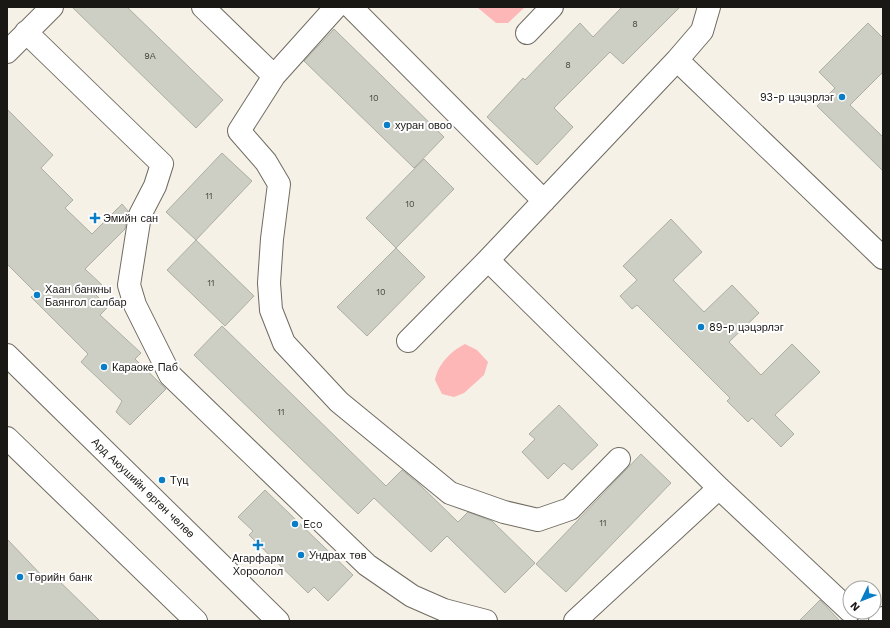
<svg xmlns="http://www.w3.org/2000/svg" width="890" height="628" font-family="'Work Sans',sans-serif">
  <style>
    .green { fill: #fdb7b6 }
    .building { fill: #cdcfc4; stroke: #acaea4 }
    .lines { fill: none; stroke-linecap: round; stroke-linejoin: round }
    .minor-casing { stroke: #6f6b61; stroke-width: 24 }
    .major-casing { stroke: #6f6b61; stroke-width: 24 }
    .minor { stroke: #fff; stroke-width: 22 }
    .major { stroke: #fff; stroke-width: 22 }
    .poi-dot { fill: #0a7dc7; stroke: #fff; stroke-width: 1.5 }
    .labels { text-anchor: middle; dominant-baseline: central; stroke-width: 4; stroke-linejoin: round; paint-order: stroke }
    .number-label { font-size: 9px; fill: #474641 }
    .poi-label { font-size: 11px; fill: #1a1815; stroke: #fff; text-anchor: start }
    .street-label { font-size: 11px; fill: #1a1815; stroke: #fff }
  </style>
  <rect width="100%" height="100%" fill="#f6f1e7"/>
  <path class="green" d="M 477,7 L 525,7 L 508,23 L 496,23 Z
    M 465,344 L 477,350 L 488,362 L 484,375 L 464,393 L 454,397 L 442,394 L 435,380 C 438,364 451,351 465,344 Z"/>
  <path class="building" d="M 72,7 L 127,7 L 223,100 L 196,128 Z
    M 622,7 L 680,7 L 623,64 L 610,52 L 554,108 L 573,127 L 537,165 L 487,117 L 523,78 L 525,80 L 580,23 L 593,37 Z
    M 868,23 L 883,38 L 883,72 L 850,105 L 883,137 L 883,171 L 817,106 L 835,88 L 819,72 Z
    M 334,29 L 444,137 L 414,168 L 304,61 Z
    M 7,109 L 53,155 L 41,168 L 73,200 L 65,208 L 92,234 L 122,204 L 128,211 L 125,229 L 85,269 L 102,285 L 94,293 L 108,307 L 100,315 L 141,353 L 135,359 L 166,389 L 130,425 L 116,412 L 122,401 L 81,362 L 88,354 L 31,297 L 36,293 L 7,264 Z
    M 222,153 L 252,181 L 196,240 L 166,212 Z
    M 424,159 L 454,189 L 396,248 L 366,218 Z
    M 671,219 L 702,252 L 673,280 L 704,312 L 732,285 L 759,313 L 729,342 L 761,375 L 792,344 L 820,372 L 775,415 L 794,434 L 781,447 L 752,418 L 748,422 L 727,401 L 730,398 L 637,305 L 632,309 L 620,296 L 637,280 L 623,266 Z
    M 196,240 L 254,296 L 225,326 L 167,270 Z
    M 396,248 L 425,277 L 367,336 L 337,307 Z
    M 222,326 L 386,486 L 402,470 L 420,485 L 458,522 L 468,512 L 492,521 L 535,563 L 505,593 L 447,536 L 431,552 L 374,498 L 358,514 L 194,355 Z
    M 559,405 L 598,445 L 572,470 L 564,463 L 548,479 L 522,452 L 535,439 L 529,434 Z
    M 641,454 L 671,483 L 566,592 L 536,564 Z
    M 265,490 L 353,575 L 328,601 L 314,587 L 308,593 L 249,535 L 253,531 L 238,517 Z
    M 7,539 L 47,581 L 53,575 L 100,621 L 7,621 Z
    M 820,600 L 840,621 L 799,621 Z"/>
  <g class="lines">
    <defs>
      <path id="minor" d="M 203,7 L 274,76
        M 336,7 L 274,76 L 239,131 L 266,162 L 279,184 L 272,239 L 269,283 L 271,310 L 284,343 L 339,402 L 450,493 L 504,512 L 538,520 L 570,509 L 619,459
        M 351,7 L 544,201
        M 26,32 L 162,164 L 155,186 L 140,215 L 129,285 L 135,305 L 170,375 L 367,565 L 412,596 L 444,610 L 486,621
        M 527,33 L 552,7
        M 7,52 L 52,7
        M 677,60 L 883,258
        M 488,260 L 719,488 L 850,611
        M 408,341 L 488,260 L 677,60 L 702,31 L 709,7
        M 575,621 L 719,488
        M 880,621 L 883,618"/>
      <path id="major" d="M 7,355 L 278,621
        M 7,438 L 196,621"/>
    </defs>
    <use href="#minor" class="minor-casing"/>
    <use href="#major" class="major-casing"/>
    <use href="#minor" class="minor"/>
    <use href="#major" class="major"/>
  </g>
  <g class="poi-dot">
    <circle cx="842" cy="97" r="4"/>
    <circle cx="387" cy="125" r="4"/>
    <path d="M93 212h4v4h4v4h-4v4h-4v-4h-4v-4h4z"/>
    <circle cx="37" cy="295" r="4"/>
    <circle cx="701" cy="327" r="4"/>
    <circle cx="104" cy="367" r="4"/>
    <circle cx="162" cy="480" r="4"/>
    <circle cx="295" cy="524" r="4"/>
    <path d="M256 539h4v4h4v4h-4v4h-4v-4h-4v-4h4z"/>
    <circle cx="301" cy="555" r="4"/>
    <circle cx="20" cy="577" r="4"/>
  </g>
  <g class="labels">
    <g class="number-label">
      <text x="635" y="24">8</text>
      <text x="150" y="56">9А</text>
      <text x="568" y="65">8</text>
      <text x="374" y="98">10</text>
      <text x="209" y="196">11</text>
      <text x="410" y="204">10</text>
      <text x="211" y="283">11</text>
      <text x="381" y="292">10</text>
      <text x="281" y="412">11</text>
      <text x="603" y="523">11</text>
    </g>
    <g class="poi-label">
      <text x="834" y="97" text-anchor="end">93-р цэцэрлэг</text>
      <text x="395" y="125">хуран овоо</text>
      <text x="103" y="218">Эмийн сан</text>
      <text x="45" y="289">Хаан банкны<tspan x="45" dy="13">Баянгол салбар</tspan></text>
      <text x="709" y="327">89-р цэцэрлэг</text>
      <text x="112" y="367">Караоке Паб</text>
      <text x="170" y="480">Түц</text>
      <text x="303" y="524">Eco</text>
      <text x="309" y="555">Ундрах төв</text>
      <text x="258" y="558" text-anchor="middle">Агарфарм<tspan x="258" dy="13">Хороолол</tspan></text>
      <text x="28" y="577">Төрийн банк</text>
    </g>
    <g class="street-label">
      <text transform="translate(143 488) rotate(44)">Ард Аюушийн өргөн чөлөө</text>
    </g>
  </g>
  <rect width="890" height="628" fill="none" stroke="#1a1815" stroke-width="16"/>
  <g transform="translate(862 600) rotate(227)"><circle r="19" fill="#ffffff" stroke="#a3a3a1"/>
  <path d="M0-3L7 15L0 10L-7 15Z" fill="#0a7dc7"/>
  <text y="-6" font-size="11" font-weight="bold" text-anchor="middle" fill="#1a1815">N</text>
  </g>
</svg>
